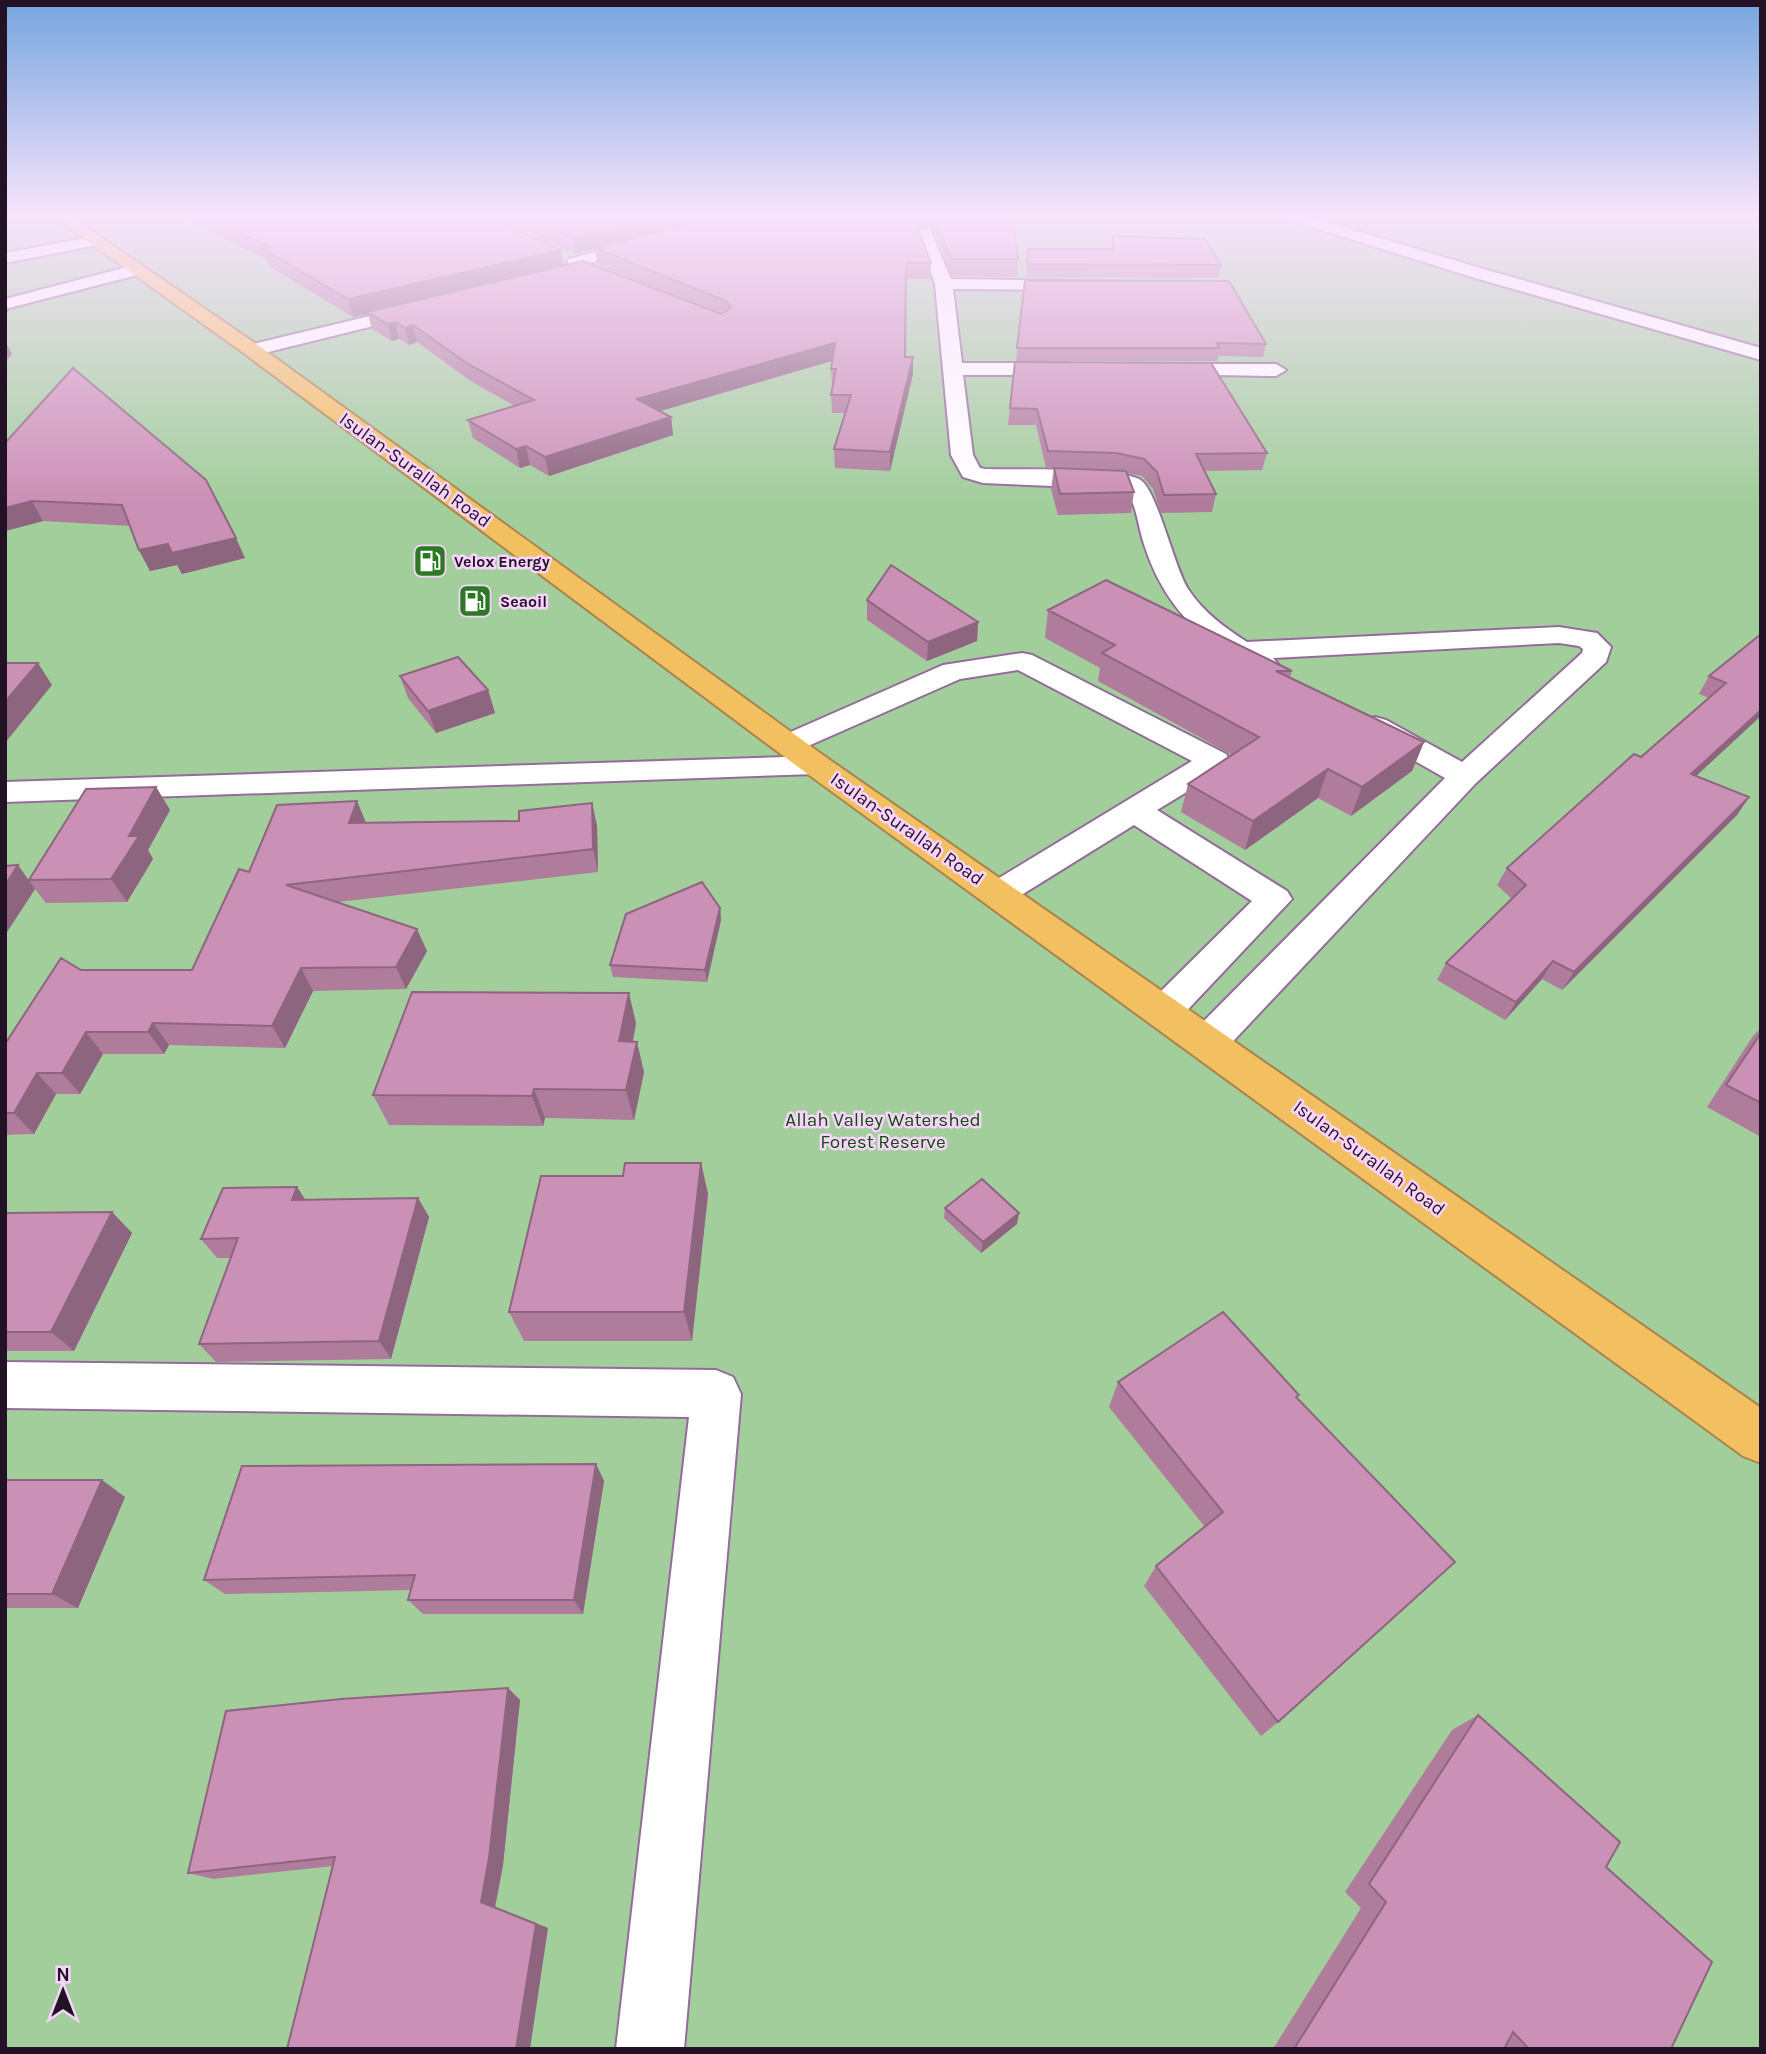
<svg xmlns="http://www.w3.org/2000/svg" width="1766" height="2054" font-family="Karla,sans-serif">
  <style>
    .green { fill: #a2ce9c }
    .lines { fill: none; stroke-linecap: round; stroke-linejoin: round }
    .minor-casing { stroke: #946b9b; stroke-width: 4 }
    .highway-casing { stroke: #aa834c; stroke-width: 4 }
    .minor { fill: #fff; fill-rule: evenodd }
    .highway { fill: #f2c061; fill-rule: evenodd }
    .wall { fill: #af7c9c }
    .shaded-wall { fill: #8e657f }
    .building { fill: #cb90b5; stroke: #8e657f; stroke-width: 2 }
    .labels { text-anchor: middle; dominant-baseline: central; stroke-width: 5; stroke-linejoin: round; paint-order: stroke }
    .far-poi-label { font-size: 16px; font-weight: bold; fill: #231225; stroke: #f8d4fe; text-anchor: start }
    .street-label { font-size: 19px; fill: #231225; stroke: #f8d4fe }
    .park-label { font-size: 19px; fill: #124b0b; stroke: #f8d4fe }
  </style>
  <rect width="100%" height="100%" fill="#f0c3f8"/>
  <path class="green" d="M 5,214 L 1761,214 L 1761,2049 L 5,2049 Z"/>
  <g class="lines">
    <defs>
      <path id="minor" d="M 1277,214 L 1300,214 L 1487,270 L 1761,348 L 1761,360 L 1475,278 L 1280,217 Z
        M 866,226 L 930,230 L 951,279 L 1081,281 L 1084,285 L 1075,290 L 953,289 L 962,363 L 1068,363 L 1078,369 L 1068,375 L 963,375 L 973,455 L 980,468 L 985,469 C 1021,470 1110,466 1139,479 C 1156,486 1174,567 1188,589 C 1203,612 1225,628 1247,642 L 1559,627 L 1597,633 L 1611,647 L 1606,662 L 1476,783 L 1222,1053 L 1208,1057 L 1194,1053 L 1189,1042 L 1194,1031 L 1445,778 L 1364,732 L 1360,726 L 1364,720 L 1375,717 L 1386,720 L 1462,762 L 1582,653 L 1583,649 L 1579,646 L 1559,643 L 1273,658 L 1278,664 L 1274,670 C 1255,675 1239,663 1225,652 C 1183,623 1158,590 1143,541 C 1138,525 1136,502 1125,489 L 983,483 L 963,477 L 951,455 L 935,284 L 919,238 L 860,234 L 858,231 L 860,228 Z
        M 97,236 L 105,241 L 103,244 L 5,263 L 5,253 Z
        M 647,238 L 655,243 L 653,246 L 575,267 L 567,262 L 569,259 Z
        M 139,264 L 147,269 L 145,273 L 5,309 L 5,299 Z
        M 420,304 L 429,309 L 426,313 L 252,356 L 242,350 L 245,346 Z
        M 1163,364 L 1276,364 L 1286,370 L 1276,376 L 1156,374 L 1153,370 L 1156,366 Z
        M 1022,653 L 1032,655 L 1226,754 L 1230,761 L 1226,768 L 1157,810 L 1287,891 L 1292,899 L 1177,1021 L 1164,1025 L 1151,1021 L 1145,1011 L 1151,1001 L 1252,901 L 1134,825 L 1010,902 L 998,906 L 986,902 L 981,894 L 986,886 L 1192,761 L 1018,670 L 960,679 L 799,750 L 788,753 L 777,750 L 773,744 L 777,738 L 943,665 Z
        M 816,756 L 827,758 L 831,765 L 827,772 L 816,774 L 5,802 L 5,782 Z
        M 5,1362 L 716,1370 L 733,1377 L 741,1394 L 684,2049 L 616,2049 L 689,1417 L 5,1408 Z"/>
      <path id="highway" d="M 50,214 L 67,214 L 259,346 L 827,758 L 1761,1408 L 1761,1463 L 1743,1456 L 805,772 L 245,354 Z"/>
    </defs>
    <use href="#minor" class="minor-casing"/>
    <use href="#highway" class="highway-casing"/>
    <use href="#minor" class="minor"/>
    <use href="#highway" class="highway"/>
  </g>
  <path class="wall" d="M 176,214 L 481,214 L 564,265 L 713,311 L 597,264 L 595,249 L 575,254 L 485,214 L 794,214 L 822,220 L 795,214 L 1012,214 L 1018,259 L 1017,277 L 952,276 L 930,227 L 917,227 L 931,263 L 930,279 L 906,279 L 905,357 L 913,357 L 913,374 L 890,471 L 835,468 L 834,449 L 845,413 L 832,413 L 831,395 L 833,386 L 832,386 L 831,369 L 832,361 L 660,411 L 671,417 L 673,435 L 549,476 L 530,465 L 520,468 L 473,438 L 468,420 L 515,406 L 472,382 L 417,342 L 409,345 L 399,339 L 392,341 L 372,329 L 368,314 L 353,317 L 269,266 L 267,260 Z
    M 1113,236 L 1221,265 L 1218,278 L 1026,277 L 1028,249 L 1112,249 Z
    M 1025,280 L 1266,344 L 1263,357 L 1218,356 L 1217,361 L 1016,361 Z
    M 1015,362 L 1267,453 L 1262,470 L 1204,471 L 1216,494 L 1212,512 L 1161,513 L 1153,489 L 1142,476 L 1127,473 L 1134,492 L 1131,513 L 1058,515 L 1051,489 L 1054,468 L 1046,468 L 1036,425 L 1008,425 Z
    M 5,443 L 245,558 L 182,574 L 177,565 L 150,571 L 139,550 L 130,526 L 43,521 L 5,531 Z
    M 867,600 L 978,622 L 977,641 L 927,661 L 867,620 Z
    M 1048,610 L 1292,671 L 1290,677 L 1424,742 L 1412,771 L 1351,816 L 1318,798 L 1245,850 L 1181,812 L 1188,784 L 1232,755 L 1098,681 L 1100,668 L 1045,638 Z
    M 1761,634 L 1697,776 L 1749,797 L 1737,815 L 1562,990 L 1542,979 L 1505,1020 L 1437,980 L 1446,963 L 1512,899 L 1497,885 L 1507,868 L 1641,757 L 1709,698 L 1699,694 L 1709,676 Z
    M 400,676 L 488,690 L 495,713 L 436,733 L 408,698 Z
    M 156,787 L 170,810 L 148,850 L 153,859 L 127,902 L 46,903 L 35,889 L 5,935 L 5,866 L 29,880 Z
    M 357,801 L 366,823 L 519,821 L 592,803 L 597,826 L 598,872 L 338,902 L 427,951 L 406,989 L 313,991 L 285,1048 L 169,1045 L 164,1054 L 103,1054 L 80,1094 L 56,1094 L 34,1134 L 5,1135 L 5,1044 L 81,970 L 192,970 L 249,872 Z
    M 720,908 L 721,920 L 707,982 L 613,977 L 610,965 Z
    M 636,1023 L 633,1042 L 644,1072 L 634,1120 L 545,1118 L 543,1126 L 389,1125 L 373,1095 Z
    M 1761,1028 L 1761,1137 L 1707,1107 L 1753,1036 Z
    M 701,1163 L 708,1194 L 692,1341 L 524,1341 L 509,1312 Z
    M 297,1187 L 305,1200 L 418,1198 L 429,1217 L 391,1359 L 216,1362 L 199,1344 L 231,1258 L 217,1258 L 201,1239 Z
    M 945,1208 L 1017,1224 L 981,1253 L 944,1218 Z
    M 112,1212 L 132,1233 L 74,1351 L 5,1351 L 5,1213 Z
    M 1118,1382 L 1299,1395 L 1297,1397 L 1278,1722 L 1261,1736 L 1144,1586 L 1156,1566 L 1205,1527 L 1109,1407 Z
    M 596,1464 L 604,1481 L 583,1614 L 423,1614 L 408,1600 L 411,1590 L 225,1594 L 204,1580 Z
    M 5,1480 L 125,1497 L 78,1608 L 5,1608 Z
    M 508,1688 L 520,1700 L 503,1865 L 495,1907 L 548,1928 L 333,1866 L 213,1879 L 188,1873 Z
    M 1478,1715 L 1606,1867 L 1671,2049 L 1273,2049 L 1361,1908 L 1345,1892 L 1452,1730 Z"/>
  <path class="shaded-wall" d="M 665,214 L 730,214 L 595,248 L 595,249 L 575,254 L 572,237 Z
    M 561,250 L 564,267 L 367,312 L 368,314 L 353,317 L 348,299 Z
    M 5,304 L 9,311 L 5,313 Z
    M 395,322 L 399,339 L 392,341 L 387,324 Z
    M 413,325 L 417,342 L 409,345 L 405,328 Z
    M 5,341 L 12,354 L 5,362 Z
    M 835,343 L 835,360 L 640,417 L 637,399 Z
    M 913,357 L 913,374 L 890,471 L 890,452 Z
    M 671,417 L 673,435 L 549,476 L 545,457 Z
    M 526,446 L 530,465 L 520,468 L 516,449 Z
    M 32,501 L 43,521 L 5,531 L 5,508 Z
    M 236,538 L 245,558 L 182,574 L 177,565 L 150,571 L 139,550 L 168,544 Z
    M 978,622 L 977,641 L 927,661 L 928,642 Z
    M 38,663 L 52,685 L 5,743 L 5,702 Z
    M 488,690 L 495,713 L 436,733 L 428,711 Z
    M 1761,710 L 1761,716 L 1680,791 L 1691,774 Z
    M 1424,742 L 1412,771 L 1351,816 L 1362,787 Z
    M 1328,769 L 1318,798 L 1245,850 L 1253,821 Z
    M 156,787 L 170,810 L 148,850 L 153,859 L 127,902 L 111,879 L 129,836 Z
    M 1749,797 L 1737,815 L 1562,990 L 1574,972 Z
    M 357,801 L 366,823 L 349,823 Z
    M 592,803 L 597,826 L 598,872 L 593,849 Z
    M 18,865 L 35,889 L 5,935 L 5,885 Z
    M 720,908 L 721,920 L 707,982 L 705,970 Z
    M 417,929 L 427,951 L 406,989 L 396,967 Z
    M 1553,961 L 1542,979 L 1505,1020 L 1516,1002 Z
    M 301,968 L 313,991 L 285,1048 L 272,1026 Z
    M 629,993 L 636,1023 L 627,1071 L 619,1041 Z
    M 153,1023 L 169,1045 L 164,1054 L 148,1032 Z
    M 86,1032 L 103,1054 L 80,1094 L 62,1073 Z
    M 637,1042 L 644,1072 L 634,1120 L 626,1090 Z
    M 37,1073 L 56,1094 L 34,1134 L 14,1113 Z
    M 534,1089 L 545,1118 L 543,1126 L 532,1096 Z
    M 701,1163 L 708,1194 L 692,1341 L 684,1312 Z
    M 297,1187 L 310,1207 L 292,1200 Z
    M 418,1198 L 429,1217 L 391,1359 L 379,1341 Z
    M 112,1212 L 132,1233 L 74,1351 L 51,1332 Z
    M 1019,1213 L 1017,1224 L 981,1253 L 983,1242 Z
    M 596,1464 L 604,1481 L 583,1614 L 574,1600 Z
    M 102,1480 L 125,1497 L 78,1608 L 52,1594 Z
    M 508,1688 L 520,1700 L 503,1865 L 495,1907 L 548,1928 L 530,2049 L 516,2049 L 481,1902 Z"/>
  <path class="building" d="M 203,214 L 481,214 L 561,250 L 348,299 L 263,249 L 270,247 Z
    M 519,214 L 665,214 L 572,237 Z
    M 727,214 L 794,214 L 820,220 L 916,224 L 931,263 L 906,263 L 905,357 L 913,357 L 890,452 L 834,449 L 851,395 L 831,395 L 836,369 L 831,369 L 835,343 L 637,399 L 671,417 L 545,457 L 526,446 L 516,449 L 468,420 L 534,400 L 468,364 L 413,325 L 405,328 L 395,322 L 387,324 L 367,312 L 583,261 L 721,314 L 731,308 L 726,301 L 595,248 Z
    M 932,214 L 1012,214 L 1018,259 L 952,259 Z
    M 1113,236 L 1205,239 L 1221,265 L 1027,264 L 1028,249 L 1113,249 Z
    M 1025,280 L 1229,281 L 1266,344 L 1217,343 L 1219,348 L 1017,348 Z
    M 1015,362 L 1211,363 L 1267,453 L 1196,454 L 1216,494 L 1164,495 L 1157,472 L 1144,459 L 1116,453 L 1048,451 L 1037,409 L 1010,408 Z
    M 73,368 L 206,480 L 236,538 L 172,553 L 168,544 L 139,550 L 122,505 L 32,501 L 5,508 L 5,443 Z
    M 1054,468 L 1126,471 L 1134,492 L 1060,494 Z
    M 891,565 L 978,622 L 928,642 L 867,600 Z
    M 1106,580 L 1292,671 L 1276,671 L 1424,742 L 1362,787 L 1328,769 L 1253,821 L 1188,784 L 1259,737 L 1102,653 L 1115,645 L 1048,610 Z
    M 1761,634 L 1761,710 L 1691,774 L 1749,797 L 1574,972 L 1553,961 L 1516,1002 L 1446,963 L 1526,885 L 1507,868 L 1634,754 L 1641,757 L 1726,683 L 1709,676 Z
    M 458,657 L 488,690 L 428,711 L 400,676 Z
    M 5,663 L 38,663 L 5,702 Z
    M 156,787 L 129,836 L 139,836 L 111,879 L 29,880 L 86,789 Z
    M 357,801 L 349,823 L 519,821 L 519,811 L 592,803 L 593,849 L 286,885 L 417,929 L 396,967 L 301,968 L 272,1026 L 153,1023 L 148,1032 L 86,1032 L 62,1073 L 37,1073 L 14,1113 L 5,1113 L 5,1044 L 61,958 L 81,970 L 192,970 L 239,869 L 249,872 L 277,805 Z
    M 18,865 L 5,885 L 5,866 Z
    M 702,882 L 720,908 L 705,970 L 610,965 L 626,914 Z
    M 412,992 L 629,993 L 619,1041 L 637,1042 L 626,1090 L 534,1089 L 532,1096 L 373,1095 Z
    M 1761,1033 L 1761,1103 L 1726,1085 Z
    M 625,1163 L 701,1163 L 684,1312 L 509,1312 L 541,1176 L 623,1176 Z
    M 982,1179 L 1019,1213 L 983,1242 L 945,1208 Z
    M 297,1187 L 292,1200 L 418,1198 L 379,1341 L 199,1344 L 238,1238 L 201,1239 L 223,1188 Z
    M 112,1212 L 51,1332 L 5,1332 L 5,1213 Z
    M 1223,1312 L 1299,1395 L 1296,1397 L 1455,1562 L 1278,1722 L 1156,1566 L 1223,1512 L 1118,1382 Z
    M 596,1464 L 574,1600 L 408,1600 L 415,1575 L 204,1580 L 242,1466 Z
    M 5,1480 L 102,1480 L 52,1594 L 5,1594 Z
    M 508,1688 L 489,1858 L 481,1902 L 536,1924 L 516,2049 L 287,2049 L 335,1857 L 188,1873 L 226,1711 L 341,1699 Z
    M 1478,1715 L 1620,1842 L 1606,1867 L 1712,1962 L 1671,2049 L 1529,2049 L 1513,2032 L 1504,2049 L 1294,2049 L 1386,1902 L 1369,1884 Z"/>
  <linearGradient id="sky" x2="0" y2="1"><stop stop-color="#75a5df"/><stop offset="0.43" stop-color="#f8e4fc"/><stop offset="1" stop-color="#f8e4fc" stop-opacity="0"/></linearGradient>
  <rect width="1766" height="501" fill="url(#sky)"/>
  <defs>
    <symbol id="fuel-square" viewBox="-11 -11 22 22"><rect x="-9" y="-9" width="18" height="18" rx="4" fill="#2b7922" stroke="#f8d4fe"/><path d="M-5.5-6h7V0h2V4h1.3V-2.5L3-4.5l.8-.8L6-3V5H2.5V1h-1V6h-7ZM-4.2-4.7v3.2H.2V-4.7Z" fill="#fff"/></symbol>
  </defs>
  <g fill-rule="evenodd">
    <use href="#fuel-square" x="411" y="542" width="38" height="38"/>
    <use href="#fuel-square" x="456" y="582" width="38" height="38"/>
  </g>
  <g class="labels">
    <g class="far-poi-label">
      <text x="454" y="561">Velox Energy</text>
      <text x="500" y="601">Seaoil</text>
    </g>
    <g class="street-label">
      <text transform="translate(415 470) rotate(36)">Isulan-Surallah Road</text>
      <text transform="translate(907 829) rotate(35)">Isulan-Surallah Road</text>
      <text transform="translate(1369 1158) rotate(36)">Isulan-Surallah Road</text>
    </g>
    <g class="park-label">
      <text x="883" y="1120">Allah Valley Watershed<tspan x="883" dy="22">Forest Reserve</tspan></text>
    </g>
  </g>
  <rect width="1766" height="2054" fill="none" stroke="#231225" stroke-width="14"/>
  <g transform="translate(63 1991)" stroke="#f8d4fe" stroke-width="5" paint-order="stroke">
  <path d="M0-5L12 26L0 18L-12 26Z" fill="#231225"/>
  <text y="-10" font-size="19" font-weight="bold" text-anchor="middle" fill="#231225">N</text>
  </g>
</svg>
